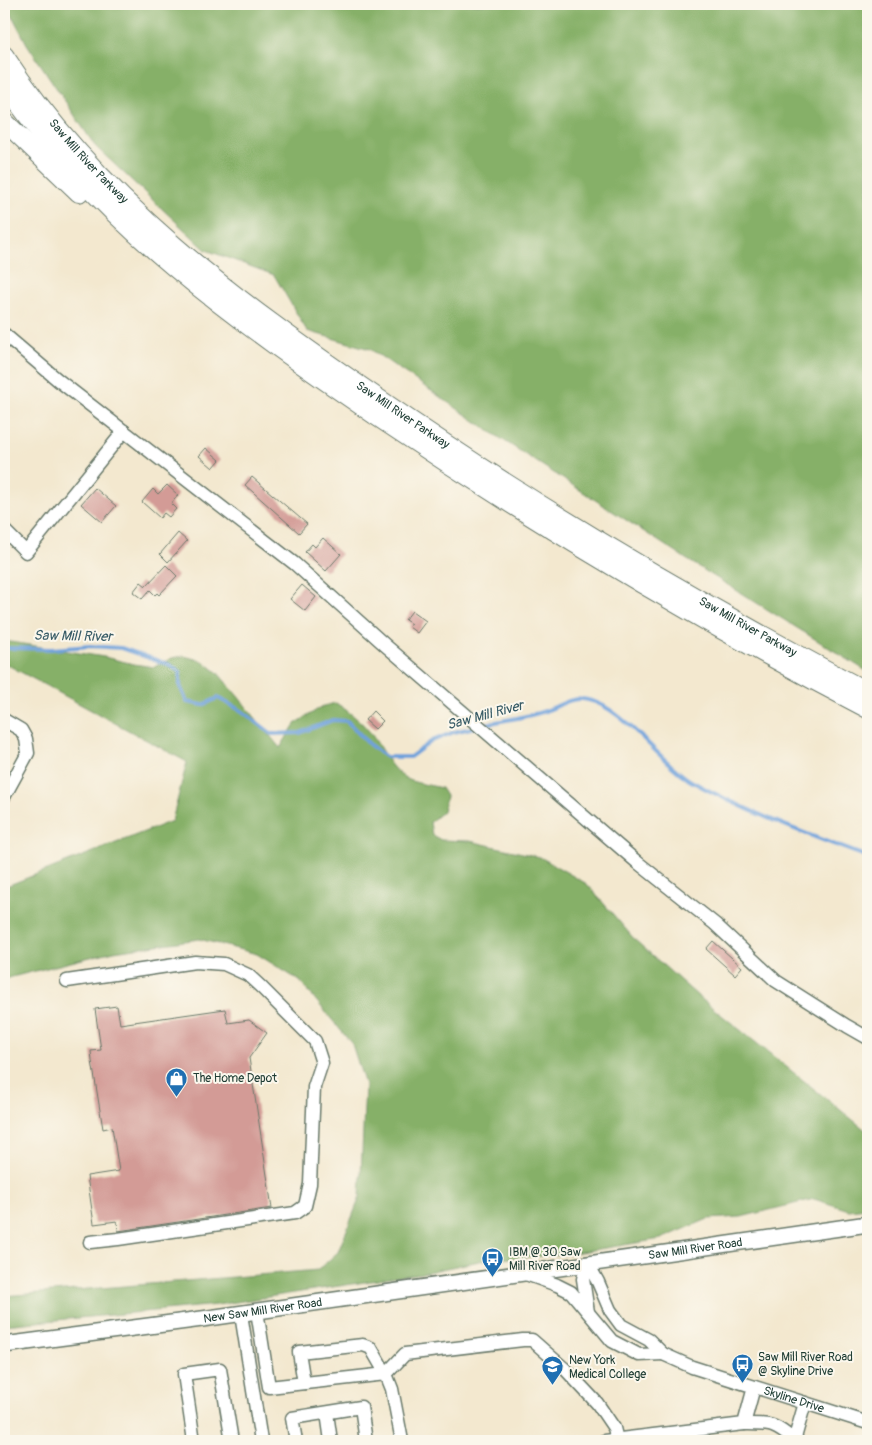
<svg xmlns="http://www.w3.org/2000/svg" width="872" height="1445" font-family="Pangolin,sans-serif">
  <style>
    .forest { fill: #86b068; stroke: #52764e }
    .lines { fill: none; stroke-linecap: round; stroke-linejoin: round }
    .stream { stroke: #70a2db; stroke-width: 4 }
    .building { fill: #d39b96 }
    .minor-casing { stroke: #69796a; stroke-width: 15 }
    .major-casing { stroke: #69796a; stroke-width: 18 }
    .highway-casing { stroke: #69796a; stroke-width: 20 }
    .minor { stroke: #fff; stroke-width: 12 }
    .major { stroke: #fff; stroke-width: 15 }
    .highway { stroke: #fff; stroke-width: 18 }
    .labels { text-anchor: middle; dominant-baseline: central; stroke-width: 4; stroke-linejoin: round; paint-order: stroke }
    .street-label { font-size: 12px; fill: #1f3d34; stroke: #fbf7ec }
    .poi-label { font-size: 12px; fill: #1f3d34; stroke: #fbf7ec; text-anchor: start }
    .water-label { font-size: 14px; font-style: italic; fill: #375b66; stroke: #fbf7ec }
  </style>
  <rect width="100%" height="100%" fill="#fbf7ec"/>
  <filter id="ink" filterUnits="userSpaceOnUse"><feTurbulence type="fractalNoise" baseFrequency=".02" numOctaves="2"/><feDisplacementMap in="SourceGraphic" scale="10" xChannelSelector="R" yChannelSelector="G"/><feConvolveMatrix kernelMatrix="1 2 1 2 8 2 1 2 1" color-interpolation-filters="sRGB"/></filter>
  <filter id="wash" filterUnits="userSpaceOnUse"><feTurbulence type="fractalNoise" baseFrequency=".0096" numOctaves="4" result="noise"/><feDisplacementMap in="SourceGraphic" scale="20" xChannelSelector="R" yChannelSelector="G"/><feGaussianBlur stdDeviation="1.12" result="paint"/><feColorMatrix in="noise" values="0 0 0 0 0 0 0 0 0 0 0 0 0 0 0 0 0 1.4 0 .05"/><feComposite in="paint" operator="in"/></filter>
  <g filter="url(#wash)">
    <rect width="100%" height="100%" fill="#f3e8cf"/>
    <path class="forest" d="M 6,4 L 868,4 L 868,672 L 686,559 L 500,438 L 370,349 L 307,331 L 274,275 L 206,250 L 95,146 L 27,44 Z
      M 4,641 L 104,657 L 134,664 L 154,667 L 172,658 L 184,656 L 203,661 L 217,672 L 236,694 L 280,748 L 295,724 L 323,706 L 336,703 C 348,711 360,720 369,731 C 382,747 388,769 407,779 C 417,784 431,785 441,788 L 446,796 L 443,811 L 430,822 L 432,835 L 441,840 L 470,841 L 540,857 L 587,884 L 635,940 L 699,997 L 868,1132 L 868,1208 L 849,1210 L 814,1199 L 741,1217 L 708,1219 L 661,1239 L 568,1254 L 484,1260 L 423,1273 L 217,1305 L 4,1325 L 4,1296 L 318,1270 L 338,1252 L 360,1197 L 365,1085 L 352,1044 L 300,981 L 257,954 L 199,939 L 114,951 L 4,979 L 4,887 L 172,821 L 187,762 L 4,663 Z"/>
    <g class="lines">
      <path class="stream" d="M 4,646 L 6,648 L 52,649 L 90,646 L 121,648 L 170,665 L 180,672 L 180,686 L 187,702 L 203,705 L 218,698 L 242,711 L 272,734 L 300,733 L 333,720 L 347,721 L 370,745 L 386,757 L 410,757 L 432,741 L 454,732 L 475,727
        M 482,725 C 502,720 525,718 545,711 C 560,706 571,696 588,700 C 623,707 659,762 691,781 C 747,812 808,835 868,857"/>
    </g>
    <g id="blocks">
      <path class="building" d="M 206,448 L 220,460 L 213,468 L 199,456 Z
        M 252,477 L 307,524 L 299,533 L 245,485 Z
        M 167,485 L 178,495 L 171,504 L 176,509 L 169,517 L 164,513 L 160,518 L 142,502 L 153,489 L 158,494 Z
        M 95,488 L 116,506 L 102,522 L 81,504 Z
        M 178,533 L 187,541 L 168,562 L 160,554 Z
        M 323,538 L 341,554 L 326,571 L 305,552 L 312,544 L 315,547 Z
        M 166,565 L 177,576 L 159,595 L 157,593 L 155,595 L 150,590 L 142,599 L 133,592 L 141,582 L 146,586 Z
        M 302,585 L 316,597 L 305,611 L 290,599 Z
        M 412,611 L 426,621 L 417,633 L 409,627 L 411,624 L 405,620 Z
        M 373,711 L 383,721 L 375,729 L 365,720 Z
        M 713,941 L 742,967 L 735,975 L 706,949 Z
        M 117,1006 L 120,1024 L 225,1009 L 228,1023 L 249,1020 L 267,1033 L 249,1058 L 272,1208 L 118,1231 L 117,1221 L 94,1224 L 87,1176 L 119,1171 L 112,1127 L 103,1129 L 92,1061 L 91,1051 L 101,1050 L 95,1009 Z"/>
    </g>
  </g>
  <g filter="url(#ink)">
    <use href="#blocks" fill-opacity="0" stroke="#69796a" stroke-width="1"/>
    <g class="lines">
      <defs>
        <g id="minor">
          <path d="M 4,334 L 58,380 L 295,564 L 385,645 L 637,862 L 715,924 L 776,981 L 847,1026 L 868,1038"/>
          <path d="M 4,530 L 26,552 L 124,431"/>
          <path d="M 4,720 L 21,730 L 26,739 L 28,753 L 4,797"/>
          <path d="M 67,981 L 195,962 L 224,964 L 248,975 L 262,988 L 315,1041 L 322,1063 L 314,1087 L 310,1184 L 305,1206 L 295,1213 L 118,1239 L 90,1242"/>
          <path id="s1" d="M 588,1264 L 598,1282 L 610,1310 L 621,1325 L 649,1340 L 663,1354 L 692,1367 L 868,1423"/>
          <path d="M 523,1273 L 557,1285 L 571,1292 L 612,1341 L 639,1355 L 663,1354"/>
          <path d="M 257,1311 L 269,1387 L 386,1374 L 392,1389 L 402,1441"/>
          <path d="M 588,1312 L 583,1279 L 588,1264"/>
          <path d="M 241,1314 L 261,1441"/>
          <path d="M 304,1383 L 299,1352 L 363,1345 L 371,1348 L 386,1374 L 405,1354 L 523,1340 L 532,1340 L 566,1370 L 597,1403 L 614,1428 L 617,1440"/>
          <path d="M 327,1413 L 331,1441"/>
          <path d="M 744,1424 C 771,1424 774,1423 795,1441"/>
          <path d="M 194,1441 L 184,1374 L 220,1369 L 232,1441"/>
          <path d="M 296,1441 L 292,1418 L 361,1407 L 366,1441"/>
          <path d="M 604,1441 L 744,1424 L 754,1387"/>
          <path d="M 794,1441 L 805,1403"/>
        </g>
        <g id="major">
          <path id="s2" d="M 4,1345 L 202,1319 L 868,1224"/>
        </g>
        <g id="highway">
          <path id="s3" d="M 4,55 C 98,200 238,302 378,398 C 536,507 699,603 868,692"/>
          <path d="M 4,83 C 97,223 240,323 376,416 C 535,523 698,621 868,709"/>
          <path d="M 4,121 L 79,193"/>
        </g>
      </defs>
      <use href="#minor" class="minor-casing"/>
      <use href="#major" class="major-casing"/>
      <use href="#highway" class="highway-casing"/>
      <use href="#minor" class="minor"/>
      <use href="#major" class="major"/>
      <use href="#highway" class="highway"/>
    </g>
  </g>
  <defs>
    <symbol id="shop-pin" viewBox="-11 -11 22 30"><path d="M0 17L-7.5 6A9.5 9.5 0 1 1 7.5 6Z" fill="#1f6fb2" stroke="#fbf7ec"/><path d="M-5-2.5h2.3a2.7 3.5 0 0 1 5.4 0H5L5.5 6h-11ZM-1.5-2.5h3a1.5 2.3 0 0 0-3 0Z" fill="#fff"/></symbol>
    <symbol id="bus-pin" viewBox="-11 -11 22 30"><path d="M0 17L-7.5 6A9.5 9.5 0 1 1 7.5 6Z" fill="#1f6fb2" stroke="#fbf7ec"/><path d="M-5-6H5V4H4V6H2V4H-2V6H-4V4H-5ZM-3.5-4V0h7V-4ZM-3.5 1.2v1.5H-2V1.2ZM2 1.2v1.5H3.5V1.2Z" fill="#fff"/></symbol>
    <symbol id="university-pin" viewBox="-11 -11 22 30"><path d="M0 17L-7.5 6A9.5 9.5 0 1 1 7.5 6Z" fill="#1f6fb2" stroke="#fbf7ec"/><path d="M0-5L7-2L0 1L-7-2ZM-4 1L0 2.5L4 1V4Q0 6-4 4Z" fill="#fff"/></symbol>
  </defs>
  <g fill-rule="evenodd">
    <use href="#shop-pin" x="164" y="1066" width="25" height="34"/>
    <use href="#bus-pin" x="480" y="1246" width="25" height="34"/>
    <use href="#bus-pin" x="730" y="1352" width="25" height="34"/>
    <use href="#university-pin" x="540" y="1354" width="25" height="34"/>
  </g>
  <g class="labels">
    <g class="street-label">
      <text stroke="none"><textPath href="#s3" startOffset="136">Saw Mill River Parkway</textPath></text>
      <text stroke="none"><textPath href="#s3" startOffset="541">Saw Mill River Parkway</textPath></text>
      <text stroke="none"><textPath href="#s3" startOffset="946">Saw Mill River Parkway</textPath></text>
      <text stroke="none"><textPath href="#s2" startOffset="698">Saw Mill River Road</textPath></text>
      <text stroke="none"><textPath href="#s2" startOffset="261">New Saw Mill River Road</textPath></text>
      <text stroke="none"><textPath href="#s1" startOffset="260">Skyline Drive</textPath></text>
    </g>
    <g class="poi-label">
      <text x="193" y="1078">The Home Depot</text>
      <text x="509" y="1252">IBM @ 30 Saw<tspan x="509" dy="14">Mill River Road</tspan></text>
      <text x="758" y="1357">Saw Mill River Road<tspan x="758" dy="14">@ Skyline Drive</tspan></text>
      <text x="569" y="1360">New York<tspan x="569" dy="14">Medical College</tspan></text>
    </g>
    <g class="water-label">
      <text transform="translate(73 636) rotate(1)">Saw Mill River</text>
      <text transform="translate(485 715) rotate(-15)">Saw Mill River</text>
    </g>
  </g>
  <rect width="872" height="1445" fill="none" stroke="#fbf7ec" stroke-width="20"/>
</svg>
